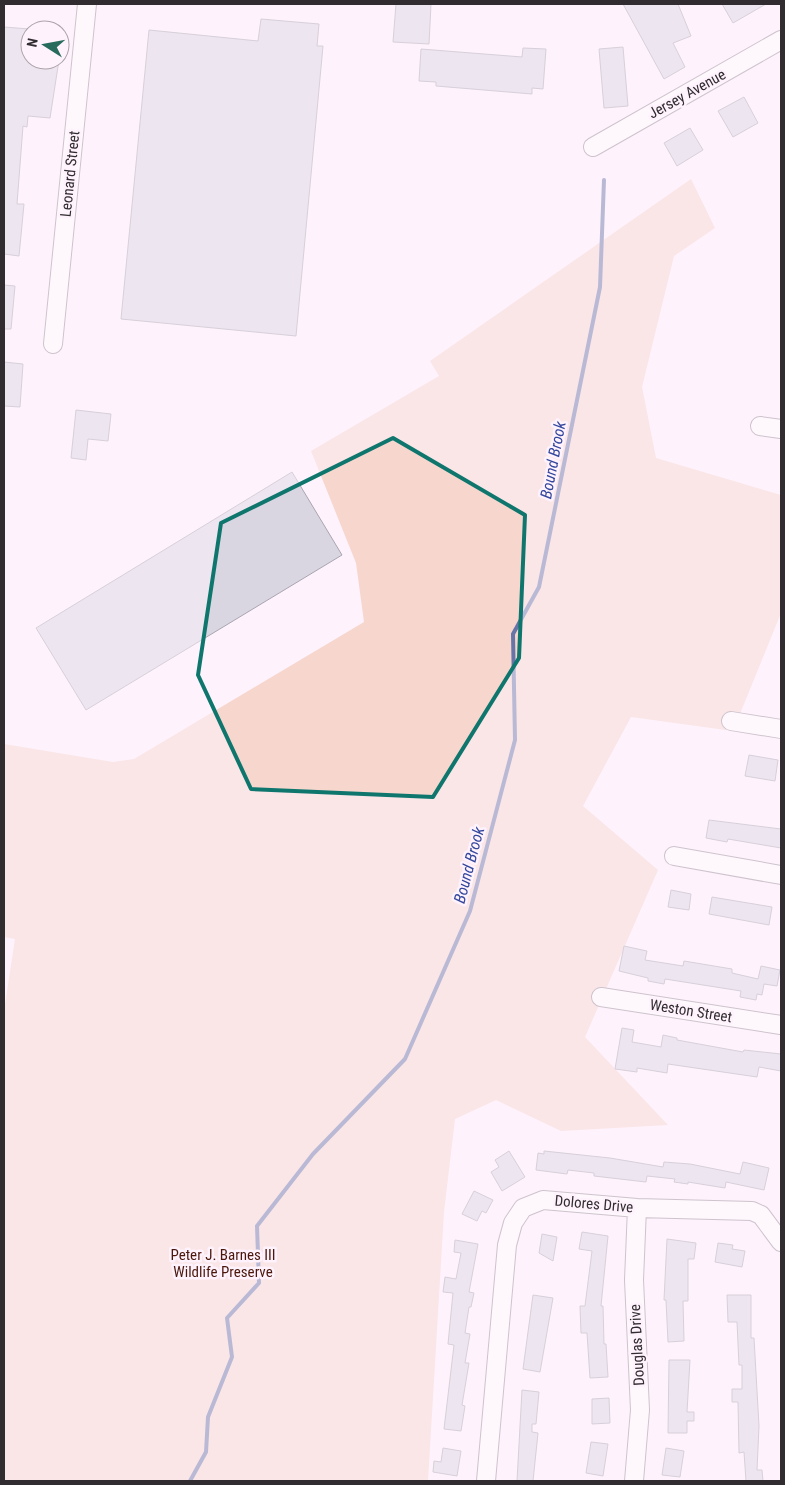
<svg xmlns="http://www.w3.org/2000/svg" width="785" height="1485" font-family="'Roboto Condensed',sans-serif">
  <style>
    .green { fill: #f7d6ce }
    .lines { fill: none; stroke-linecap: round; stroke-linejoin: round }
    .stream { stroke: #6674a7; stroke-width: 4 }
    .building { fill: #d9d5e1; stroke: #a8a5b0 }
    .minor-casing { stroke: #958b94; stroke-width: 20 }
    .minor { stroke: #fff; stroke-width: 18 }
    .marked { fill: none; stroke: #0f766e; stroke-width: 4; stroke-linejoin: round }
    .labels { text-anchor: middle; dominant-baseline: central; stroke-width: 5; stroke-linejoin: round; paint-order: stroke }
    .street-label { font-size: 15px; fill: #302c2f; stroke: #fef3fc }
    .park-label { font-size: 15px; fill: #4b160b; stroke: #fef3fc }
    .water-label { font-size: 16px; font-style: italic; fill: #34479d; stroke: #fef3fc }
  </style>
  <rect width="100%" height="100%" fill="#fef3fc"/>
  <path class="green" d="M 691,179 L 715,228 L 674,256 L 642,387 L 656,458 L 781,495 L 781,613 L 733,731 L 631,717 L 583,806 L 658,870 L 585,1037 L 668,1125 L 561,1131 L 496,1100 L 455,1119 L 444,1212 L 428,1481 L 4,1481 L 4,1011 L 15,939 L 4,937 L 4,744 L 113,762 L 134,759 L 364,622 L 356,563 L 311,451 L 439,376 L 430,361 Z"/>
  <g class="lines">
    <path class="stream" d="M 190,1481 L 206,1452 L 208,1417 L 232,1357 L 227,1318 L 259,1283 L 257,1226 L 313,1154 L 405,1059 L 470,911 L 515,740 L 513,634 L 539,587 L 600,287 L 604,180"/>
  </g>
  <path class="building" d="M 396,4 L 431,4 L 429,44 L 393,42 Z
    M 623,4 L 678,4 L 691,36 L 673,43 L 685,67 L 664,79 Z
    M 722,4 L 766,4 L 733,23 Z
    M 261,19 L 319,24 L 317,46 L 323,46 L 296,336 L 121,319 L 149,30 L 258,41 Z
    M 4,27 L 30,29 L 30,60 L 59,60 L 50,118 L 28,116 L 27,127 L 23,126 L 17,204 L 24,204 L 19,256 L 4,254 Z
    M 623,47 L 628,106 L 604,108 L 599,49 Z
    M 523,48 L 546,49 L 543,89 L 532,88 L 532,94 L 436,86 L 436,82 L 419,81 L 421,49 L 522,57 Z
    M 744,97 L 758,123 L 733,137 L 718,111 Z
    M 690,128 L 703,150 L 677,166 L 664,143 Z
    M 4,285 L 15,286 L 11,329 L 4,329 Z
    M 4,362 L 23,364 L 20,407 L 4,406 Z
    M 76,410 L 111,414 L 108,441 L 88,439 L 86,460 L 71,458 Z
    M 292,472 L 342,555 L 86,710 L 36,628 Z
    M 749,755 L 778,760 L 775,781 L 745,776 Z
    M 709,820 L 781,829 L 781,848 L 728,839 L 727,842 L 706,838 Z
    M 671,890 L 691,894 L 689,910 L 668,907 Z
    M 712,897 L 772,907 L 769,925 L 709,914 Z
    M 624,946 L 647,951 L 645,960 L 683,966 L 684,961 L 732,969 L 732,973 L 758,979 L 761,966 L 780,970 L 777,986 L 764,984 L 762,995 L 757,994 L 756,1000 L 740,997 L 741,991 L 665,979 L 664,984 L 648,981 L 648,978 L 619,971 Z
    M 622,1028 L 634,1030 L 632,1042 L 661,1047 L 663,1035 L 677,1038 L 677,1040 L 743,1052 L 744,1050 L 781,1054 L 781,1071 L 759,1067 L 757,1077 L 668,1064 L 667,1073 L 637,1068 L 637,1072 L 615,1069 Z
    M 509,1151 L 525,1177 L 502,1191 L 491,1172 L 499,1167 L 495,1160 Z
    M 544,1151 L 610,1158 L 663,1167 L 664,1162 L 690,1164 L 740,1174 L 743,1162 L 769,1168 L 764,1190 L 726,1182 L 725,1188 L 688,1182 L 688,1184 L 674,1182 L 675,1179 L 647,1176 L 646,1182 L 594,1176 L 594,1173 L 568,1170 L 567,1174 L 536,1170 L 538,1153 L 544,1154 Z
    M 474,1191 L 493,1200 L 486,1213 L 482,1211 L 477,1221 L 462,1214 Z
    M 582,1232 L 608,1236 L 601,1306 L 603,1306 L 604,1344 L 606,1344 L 608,1377 L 590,1378 L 587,1333 L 581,1333 L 580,1306 L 585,1306 L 592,1251 L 579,1249 Z
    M 542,1234 L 557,1237 L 553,1261 L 539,1253 Z
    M 667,1239 L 696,1243 L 694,1259 L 688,1259 L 688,1301 L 683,1301 L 684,1341 L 668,1342 L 666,1300 L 664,1300 Z
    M 455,1240 L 478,1244 L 469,1292 L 474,1293 L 471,1307 L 469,1307 L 465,1333 L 470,1334 L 465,1363 L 469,1363 L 462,1405 L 465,1406 L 461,1431 L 444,1429 L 454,1345 L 448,1344 L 453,1293 L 443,1292 L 445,1277 L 456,1279 L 461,1253 L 454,1252 Z
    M 718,1243 L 733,1245 L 732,1249 L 745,1251 L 742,1267 L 715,1262 Z
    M 533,1295 L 553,1298 L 540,1372 L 523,1369 Z
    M 727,1295 L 751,1295 L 751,1338 L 754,1338 L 759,1426 L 757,1470 L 762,1470 L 763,1481 L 746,1481 L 744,1452 L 739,1453 L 738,1402 L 732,1402 L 732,1389 L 742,1389 L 742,1365 L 739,1365 L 737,1322 L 728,1322 Z
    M 669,1360 L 690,1360 L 687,1412 L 694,1412 L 694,1421 L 687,1421 L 687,1433 L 668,1433 Z
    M 522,1390 L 539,1392 L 536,1424 L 532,1424 L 532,1432 L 538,1433 L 533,1481 L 517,1481 Z
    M 609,1398 L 610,1423 L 592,1424 L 592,1399 Z
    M 591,1442 L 608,1444 L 603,1476 L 586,1473 Z
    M 443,1448 L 461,1451 L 457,1476 L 433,1472 L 434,1461 L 441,1462 Z
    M 666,1448 L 684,1451 L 680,1477 L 662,1475 Z"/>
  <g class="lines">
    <defs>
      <path id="minor" d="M 593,147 L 781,40
        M 53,344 L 87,4
        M 760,426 L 781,429
        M 731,721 L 781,729
        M 674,856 L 781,875
        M 601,997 L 781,1025
        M 486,1481 L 507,1245 L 513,1223 L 523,1208 L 543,1200 L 637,1208 L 752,1211 L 761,1215 L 781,1242
        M 634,1481 L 640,1410 L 634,1280 L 637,1208"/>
    </defs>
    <use href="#minor" class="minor-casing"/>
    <use href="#minor" class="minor"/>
  </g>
  <path d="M0 0H785V1485H0ZM 393,438 L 525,515 L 519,658 L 433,797 L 251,789 L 198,675 L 221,523 Z" fill="#fef3fc" fill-opacity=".55" fill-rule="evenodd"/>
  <path class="marked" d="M 393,438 L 525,515 L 519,658 L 433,797 L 251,789 L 198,675 L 221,523 Z"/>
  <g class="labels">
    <g class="street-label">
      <text transform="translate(687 94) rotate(-29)">Jersey Avenue</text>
      <text transform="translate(70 174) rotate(-84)">Leonard Street</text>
      <text transform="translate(691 1011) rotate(9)">Weston Street</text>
      <text transform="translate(594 1204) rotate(5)">Dolores Drive</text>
      <text transform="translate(637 1345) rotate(-93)">Douglas Drive</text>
    </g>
    <g class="park-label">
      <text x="223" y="1255">Peter J. Barnes III<tspan x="223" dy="17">Wildlife Preserve</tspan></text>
    </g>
    <g class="water-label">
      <text transform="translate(553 460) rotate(-79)">Bound Brook</text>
      <text transform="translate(469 865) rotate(-75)">Bound Brook</text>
    </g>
  </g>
  <rect width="785" height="1485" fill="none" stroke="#302c2f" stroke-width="10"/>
  <g transform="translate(45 45) rotate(281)"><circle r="24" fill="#fef3fc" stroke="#aca3aa"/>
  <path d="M0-4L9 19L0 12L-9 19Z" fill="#276b5d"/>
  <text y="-8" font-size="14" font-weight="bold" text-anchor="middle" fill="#302c2f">N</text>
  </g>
</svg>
